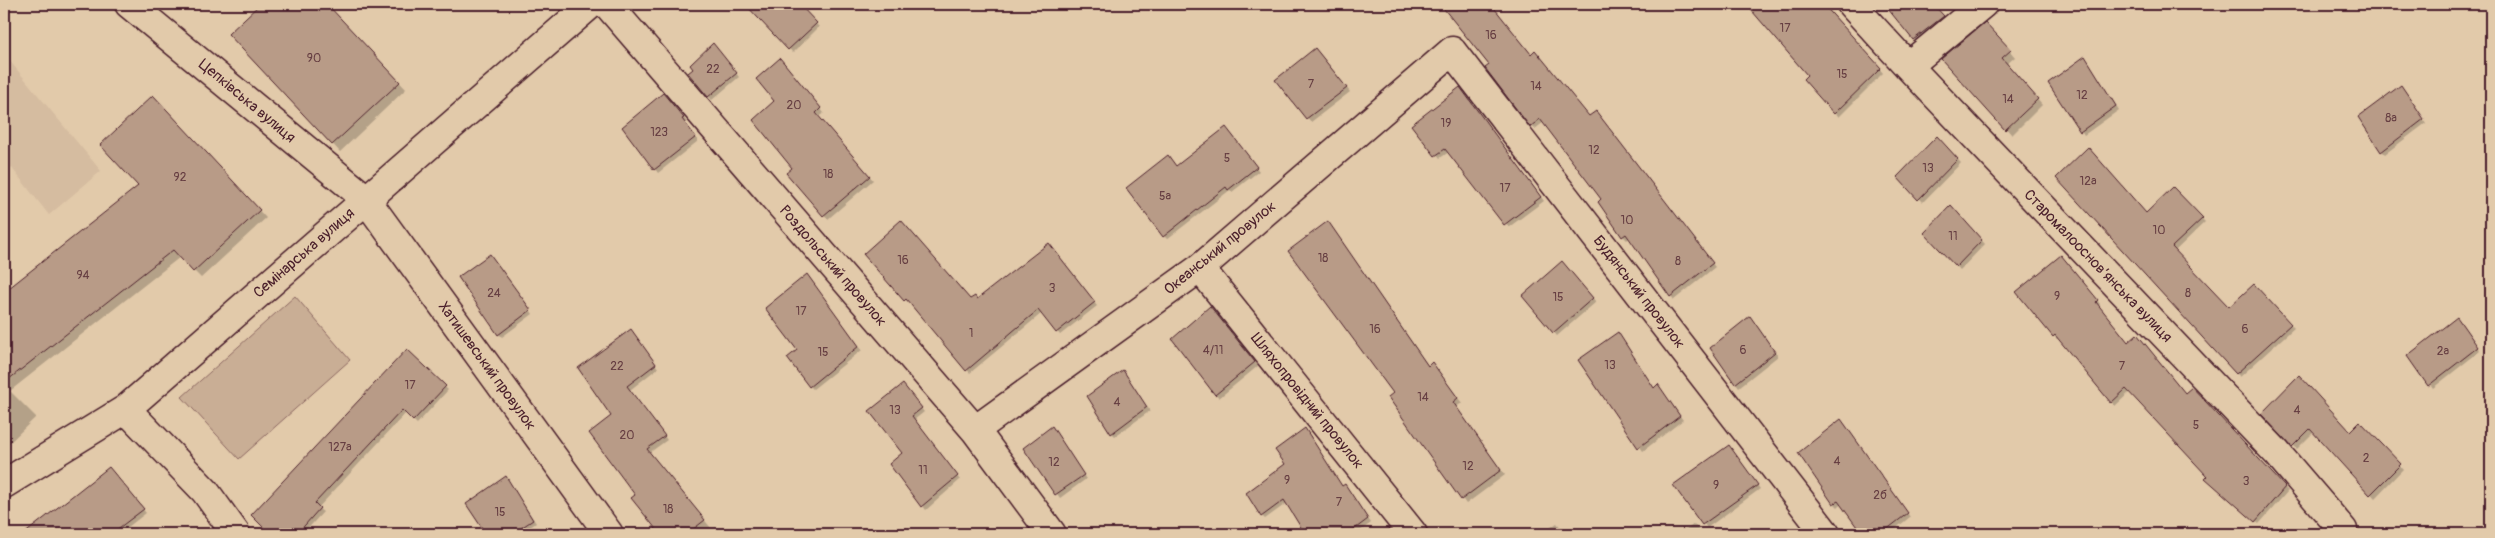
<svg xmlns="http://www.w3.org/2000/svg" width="2495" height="538" font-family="Pangolin,sans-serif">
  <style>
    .built { fill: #d5bca0 }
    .green { fill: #c9ae95; stroke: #8a6660 }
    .shadow { fill: #0003 }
    .building { fill: #b89b87; stroke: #4a1f2b }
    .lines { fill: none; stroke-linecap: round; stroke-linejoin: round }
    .street-casing { stroke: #4a1f2b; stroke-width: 31 }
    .street { stroke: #e2caaa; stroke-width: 28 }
    .labels { text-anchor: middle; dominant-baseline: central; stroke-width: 4.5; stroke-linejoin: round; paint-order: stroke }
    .number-label { font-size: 12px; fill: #663e42 }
    .street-label { font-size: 15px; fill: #4a1f2b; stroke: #e2caaa }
  </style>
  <rect width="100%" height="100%" fill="#e2caaa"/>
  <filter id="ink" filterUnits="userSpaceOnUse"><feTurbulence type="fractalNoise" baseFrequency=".02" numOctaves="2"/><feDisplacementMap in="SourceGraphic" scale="10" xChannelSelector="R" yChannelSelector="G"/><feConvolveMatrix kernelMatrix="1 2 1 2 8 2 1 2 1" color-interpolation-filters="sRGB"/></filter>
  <g filter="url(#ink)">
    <path class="built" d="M 4,54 L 101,171 L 49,215 L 4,158 Z"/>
    <path class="green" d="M 295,296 L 350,360 L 239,459 L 182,397 Z"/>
    <path class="shadow" d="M 4,4 L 14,4 L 4,13 Z
      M 262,4 L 326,4 L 406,89 L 340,152 L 230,34 Z
      M 747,4 L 797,4 L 819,27 L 793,53 Z
      M 1424,4 L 1433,4 L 1428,8 Z
      M 1441,4 L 1490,4 L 1531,55 L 1589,117 L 1599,116 L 1715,267 L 1674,300 L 1630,237 L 1627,240 L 1623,236 L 1599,202 L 1603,199 L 1544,122 L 1535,129 L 1531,126 L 1491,65 Z
      M 1747,4 L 1824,4 L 1883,73 L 1839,117 L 1805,79 L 1808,75 Z
      M 1885,4 L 1933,4 L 1946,20 L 1917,42 Z
      M 1991,29 L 2015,57 L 2007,64 L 2042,105 L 2012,135 L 1943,59 Z
      M 716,48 L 739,77 L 712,100 L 689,74 Z
      M 1319,53 L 1350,92 L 1311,122 L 1276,80 Z
      M 2088,61 L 2119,110 L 2084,135 L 2050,83 Z
      M 783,63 L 824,113 L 818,117 L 873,180 L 828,219 L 788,173 L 793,169 Z
      M 2404,90 L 2426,123 L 2385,154 L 2382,151 Z
      M 1464,92 L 1544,201 L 1509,227 L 1449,152 L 1440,158 L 1413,125 Z
      M 667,98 L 687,122 L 685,123 L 698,141 L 658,173 L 624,127 Z
      M 160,104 L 266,218 L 201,278 L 180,257 L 10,391 L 36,417 L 4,448 L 4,345 L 9,340 L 4,334 L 4,293 L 140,186 Z
      M 1229,132 L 1259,171 L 1232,192 L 1230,190 L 1167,239 L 1164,236 L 1176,167 Z
      M 1937,138 L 1961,163 L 1923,202 L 1899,177 Z
      M 2057,178 L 2147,214 L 2173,189 L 2205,222 L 2174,252 L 2229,309 L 2254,286 L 2294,328 L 2240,377 Z
      M 1951,207 L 1985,244 L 1960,270 L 1926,233 Z
      M 901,222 L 971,301 L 978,300 L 1052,248 L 1097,306 L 1060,335 L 1042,313 L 970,373 L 910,302 L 905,300 Z
      M 1332,227 L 1429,367 L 1436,369 L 1462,403 L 1456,407 L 1505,475 L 1466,504 L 1390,398 L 1395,394 Z
      M 493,259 L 533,314 L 502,337 L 499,334 Z
      M 2065,260 L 2100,304 L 2098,306 L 2128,343 L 2186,394 L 2192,388 L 2288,491 L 2259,524 L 2210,482 L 2209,476 L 2130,392 L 2115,406 L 2059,338 L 2057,339 L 2054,336 Z
      M 1566,266 L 1596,302 L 1557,336 L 1524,296 Z
      M 810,279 L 862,350 L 813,389 L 810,386 Z
      M 1213,311 L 1258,366 L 1219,398 L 1216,394 Z
      M 1753,321 L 1778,356 L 1739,387 L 1711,349 Z
      M 2460,322 L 2480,351 L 2433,388 L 2409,356 Z
      M 634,334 L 658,368 L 630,390 L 667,440 L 649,453 L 716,534 L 661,534 L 633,498 L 637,495 L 613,417 Z
      M 407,350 L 448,390 L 417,424 L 406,413 L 318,508 L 323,512 L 303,534 L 272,534 L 252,515 Z
      M 1579,360 L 1654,389 L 1658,386 L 1683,420 L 1643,451 Z
      M 1126,375 L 1150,411 L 1115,436 L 1112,433 Z
      M 906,389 L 924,412 L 914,420 L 960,480 L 926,510 L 891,464 L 903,454 Z
      M 2263,414 L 2350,433 L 2360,423 L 2403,469 L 2375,498 L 2314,432 L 2297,449 Z
      M 1841,420 L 1910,517 L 1889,534 L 1864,534 L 1841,504 L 1838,507 L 1834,503 L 1800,453 Z
      M 1052,428 L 1086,479 L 1060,498 L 1025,448 Z
      M 1732,450 L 1760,489 L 1707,528 L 1675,485 Z
      M 1286,464 L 1348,489 L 1371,523 L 1356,534 L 1307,534 L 1287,503 L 1265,519 L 1262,516 Z
      M 109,469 L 146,513 L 119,534 L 25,534 Z
      M 506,478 L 536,523 L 520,534 L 487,534 L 468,505 Z
      M 1557,523 L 1566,534 L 1541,534 Z
      M 1694,524 L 1703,534 L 1681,534 Z
      M 1130,528 L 1135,534 L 1121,534 Z"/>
    <path class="building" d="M 260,4 L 327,4 L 400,82 L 332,145 L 228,34 Z
      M 745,4 L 799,4 L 817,23 L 788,50 Z
      M 1440,4 L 1491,4 L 1531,54 L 1535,50 L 1589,116 L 1596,111 L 1713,263 L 1670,297 L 1626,234 L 1622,237 L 1598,202 L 1601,199 L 1540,119 L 1530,127 L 1485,68 L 1489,65 Z
      M 1746,4 L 1823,4 L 1881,68 L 1834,114 L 1803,79 L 1807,75 Z
      M 1884,4 L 1933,4 L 1944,16 L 1913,40 Z
      M 1985,22 L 2011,50 L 2002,58 L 2038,99 L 2005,130 L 1941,59 Z
      M 713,43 L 737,73 L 708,97 L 688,73 L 693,69 L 690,65 Z
      M 1315,48 L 1347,88 L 1306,119 L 1275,80 Z
      M 2085,56 L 2116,106 L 2080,132 L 2048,83 Z
      M 780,58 L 821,108 L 816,113 L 870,176 L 823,216 L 786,173 L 792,168 L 753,120 L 774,101 L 756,79 Z
      M 2401,85 L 2424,119 L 2381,152 L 2358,117 Z
      M 1460,87 L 1541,197 L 1504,225 L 1445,149 L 1435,156 L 1411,125 Z
      M 663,93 L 684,118 L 682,119 L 696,137 L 654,170 L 622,127 Z
      M 153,95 L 260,210 L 193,272 L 173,250 L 4,383 L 4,292 L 138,186 L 100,145 Z
      M 1226,127 L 1257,167 L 1228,190 L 1226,187 L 1163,237 L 1126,188 L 1168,155 L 1176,166 Z
      M 1937,136 L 1958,159 L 1918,200 L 1897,177 Z
      M 2088,147 L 2146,213 L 2173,187 L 2203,218 L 2172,247 L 2229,307 L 2254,284 L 2291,324 L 2236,374 L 2056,178 Z
      M 1951,205 L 1982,240 L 1956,267 L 1924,233 Z
      M 901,220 L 970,299 L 975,296 L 977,299 L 1049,243 L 1095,302 L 1056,333 L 1038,310 L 966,371 L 906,299 L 904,301 L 863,254 Z
      M 1328,221 L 1428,366 L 1432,362 L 1458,398 L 1453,402 L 1501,470 L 1461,500 L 1388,397 L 1393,393 L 1288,251 Z
      M 490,254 L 531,310 L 498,335 L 458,277 Z
      M 2061,255 L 2098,300 L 2096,302 L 2128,342 L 2137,334 L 2185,393 L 2192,387 L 2285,487 L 2255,522 L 2205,478 L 2207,476 L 2126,389 L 2111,403 L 2055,335 L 2053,337 L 2016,292 Z
      M 1562,261 L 1593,298 L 1553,333 L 1522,296 Z
      M 807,274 L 859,346 L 809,387 L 787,358 L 797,350 L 765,308 Z
      M 1210,306 L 1255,362 L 1215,395 L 1172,339 Z
      M 1750,316 L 1775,352 L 1735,384 L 1710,348 Z
      M 2457,317 L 2478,347 L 2428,386 L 2407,356 Z
      M 631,329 L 656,364 L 627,386 L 665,436 L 647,449 L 705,520 L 687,534 L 660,534 L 631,498 L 635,495 L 589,433 L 611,416 L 578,368 Z
      M 1618,332 L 1654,388 L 1658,384 L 1680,416 L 1638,448 L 1578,360 Z
      M 407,349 L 446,386 L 413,421 L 402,410 L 315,503 L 320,508 L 297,534 L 270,534 L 251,515 Z
      M 1123,370 L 1147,407 L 1111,434 L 1087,396 Z
      M 2299,375 L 2350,431 L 2360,421 L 2401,464 L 2370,495 L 2310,429 L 2292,447 L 2261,414 Z
      M 903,384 L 922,408 L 912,416 L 958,476 L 921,507 L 889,464 L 902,453 L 869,411 Z
      M 1841,419 L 1908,513 L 1881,534 L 1862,534 L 1838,501 L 1833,504 L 1798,453 Z
      M 1052,426 L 1084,475 L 1055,495 L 1023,448 Z
      M 1305,428 L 1342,486 L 1345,484 L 1368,519 L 1348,534 L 1305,534 L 1284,500 L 1261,517 L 1246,493 L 1285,464 L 1275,450 Z
      M 1729,445 L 1758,485 L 1702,525 L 1673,485 Z
      M 109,467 L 144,509 L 111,534 L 24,534 Z
      M 506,476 L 533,520 L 512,534 L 486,534 L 466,504 Z"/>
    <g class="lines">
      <defs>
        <path id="street" d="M 129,4 L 365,198 L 609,534
          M 607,4 L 975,430 L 1052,534
          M 1851,4 L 1908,66 L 2277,453 L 2343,530
          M 1908,66 L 1983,4
          M 1200,268 L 1413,534
          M 126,409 L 205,491 L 236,534
          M 975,430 L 1200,268 L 1452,51 L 1826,534
          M 4,484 L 126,409 L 591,4"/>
      </defs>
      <use href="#street" class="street-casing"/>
      <use href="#street" class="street"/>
    </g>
  </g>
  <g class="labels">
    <g class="number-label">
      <text x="1785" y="28">17</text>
      <text x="1491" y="35">16</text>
      <text x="314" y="58">90</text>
      <text x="713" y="69">22</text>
      <text x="1842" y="74">15</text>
      <text x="1311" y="84">7</text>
      <text x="1536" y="86">14</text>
      <text x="2082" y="95">12</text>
      <text x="2008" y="99">14</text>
      <text x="794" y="105">20</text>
      <text x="2391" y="118">8а</text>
      <text x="1446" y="123">19</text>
      <text x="659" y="132">123</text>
      <text x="1594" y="150">12</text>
      <text x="1227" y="158">5</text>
      <text x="1928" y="168">13</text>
      <text x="828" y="174">18</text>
      <text x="180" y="177">92</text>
      <text x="2088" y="181">12а</text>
      <text x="1505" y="188">17</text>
      <text x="1165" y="196">5а</text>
      <text x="1627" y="220">10</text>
      <text x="2159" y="230">10</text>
      <text x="1953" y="236">11</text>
      <text x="1323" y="258">18</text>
      <text x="903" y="260">16</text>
      <text x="1678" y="261">8</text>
      <text x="83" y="275">94</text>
      <text x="1052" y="288">3</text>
      <text x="494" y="293">24</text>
      <text x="2188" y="293">8</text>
      <text x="2057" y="296">9</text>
      <text x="1558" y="297">15</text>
      <text x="801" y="311">17</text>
      <text x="1375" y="329">16</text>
      <text x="2245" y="329">6</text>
      <text x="971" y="333">1</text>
      <text x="1213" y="350">4/11</text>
      <text x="1743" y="350">6</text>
      <text x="2443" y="351">2а</text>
      <text x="823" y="352">15</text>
      <text x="1610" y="365">13</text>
      <text x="617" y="366">22</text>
      <text x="2122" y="366">7</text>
      <text x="410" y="385">17</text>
      <text x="1423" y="397">14</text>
      <text x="1117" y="402">4</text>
      <text x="895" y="410">13</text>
      <text x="2297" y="410">4</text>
      <text x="2196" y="425">5</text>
      <text x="627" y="435">20</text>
      <text x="340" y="447">127а</text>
      <text x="2366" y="458">2</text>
      <text x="1837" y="461">4</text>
      <text x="1054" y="462">12</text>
      <text x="1468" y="466">12</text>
      <text x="923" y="470">11</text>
      <text x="1287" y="480">9</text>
      <text x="2246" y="481">3</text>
      <text x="1716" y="485">9</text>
      <text x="1880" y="495">2б</text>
      <text x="1339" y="502">7</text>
      <text x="668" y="509">18</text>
      <text x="500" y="512">15</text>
    </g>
    <g class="street-label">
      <text transform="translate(247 101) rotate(40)">Цепківська вулиця</text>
      <text transform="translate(1220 248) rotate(-39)">Океанський провулок</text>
      <text transform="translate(304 253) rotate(-41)">Семінарська вулиця</text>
      <text transform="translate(833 266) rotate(49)">Роздольський провулок</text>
      <text transform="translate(2098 266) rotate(46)">Старомалооснов’янська вулиця</text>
      <text transform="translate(1639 292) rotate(52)">Будянський провулок</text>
      <text transform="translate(487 366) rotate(54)">Хатишевський провулок</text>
      <text transform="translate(1307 401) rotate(51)">Шляхопровідний провулок</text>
    </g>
  </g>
  <rect width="2495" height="538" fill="none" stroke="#e2caaa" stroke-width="20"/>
  <rect x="10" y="10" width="2475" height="518" fill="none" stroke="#4a1f2b" stroke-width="2" filter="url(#ink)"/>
</svg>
